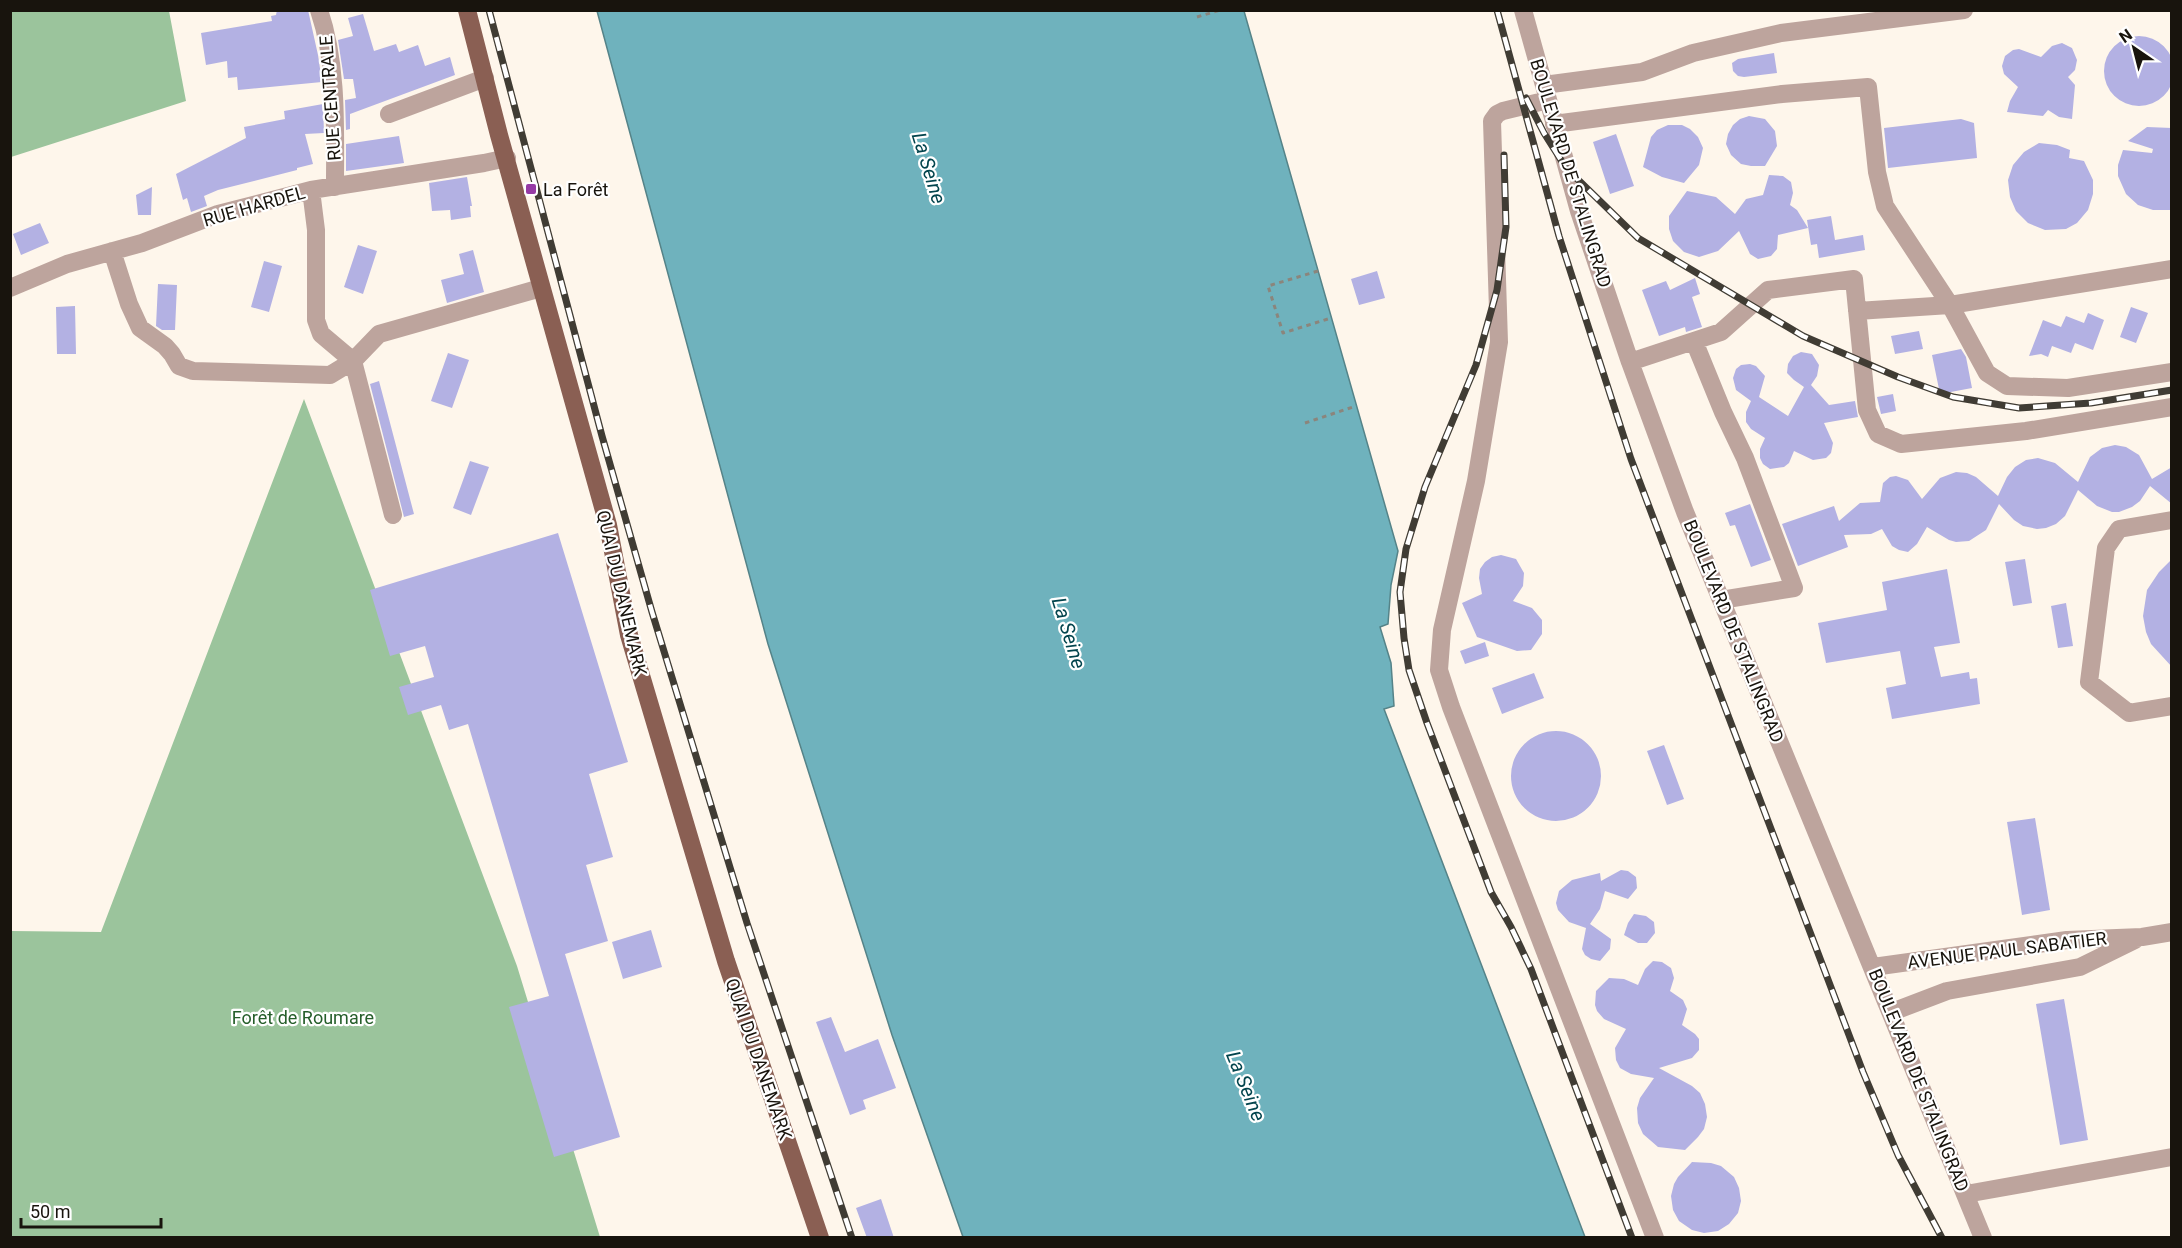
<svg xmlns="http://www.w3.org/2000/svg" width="2182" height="1248" font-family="Roboto,sans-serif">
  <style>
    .forest { fill: #9bc49c }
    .water { fill: #6fb2bd; stroke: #558388; stroke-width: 1.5 }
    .building { fill: #b3b1e3 }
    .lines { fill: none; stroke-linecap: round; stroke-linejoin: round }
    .path { stroke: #8b857c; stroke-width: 3; stroke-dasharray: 4.5 4.5; stroke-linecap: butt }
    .minor { stroke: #bda49d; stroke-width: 18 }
    .major { stroke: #8a5f53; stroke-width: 18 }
    .rail-casing { stroke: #403c34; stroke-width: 7 }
    .rail { stroke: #fff; stroke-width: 4.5; stroke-dasharray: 14; stroke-linecap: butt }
    .poi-dot { fill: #963aa5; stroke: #fff; stroke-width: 2 }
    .labels { text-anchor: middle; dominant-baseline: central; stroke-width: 4.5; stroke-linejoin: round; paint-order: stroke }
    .street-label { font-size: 18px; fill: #18140d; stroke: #fff }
    .poi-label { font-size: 18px; fill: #18140d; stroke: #fff; text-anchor: start }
    .park-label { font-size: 18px; fill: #255e2a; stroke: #fff }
    .water-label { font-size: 20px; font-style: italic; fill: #02444d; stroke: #fff }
  </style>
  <rect width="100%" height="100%" fill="#fef6eb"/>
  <path class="forest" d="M 11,10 L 169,11 L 186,101 L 11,157 Z
    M 304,399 L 517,966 L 600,1237 L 11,1238 L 11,931 L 101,932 Z"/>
  <path class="water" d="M 597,11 L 1244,11 L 1398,551 L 1391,585 L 1388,624 L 1380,627 L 1391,663 L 1394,706 L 1384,709 L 1585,1237 L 963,1237 L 892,1035 L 768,644 Z"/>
  <path class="building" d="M 277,10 L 308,10 L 318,55 L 322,82 L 238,90 L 237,77 L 228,78 L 227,61 L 206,65 L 201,33 L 272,21 L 271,16 L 276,15 Z
    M 363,14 L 374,51 L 396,44 L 399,52 L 418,45 L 425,66 L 450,57 L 455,75 L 350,114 L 350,129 L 346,130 L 345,100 L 356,98 L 353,79 L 344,79 L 338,40 L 353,36 L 348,18 Z
    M2104 71a35 35 0 1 1 70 0a35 35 0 1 1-70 0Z
    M 2062,43 L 2072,48 L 2077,60 L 2075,70 L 2068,77 L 2075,85 L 2072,119 L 2059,117 L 2048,110 L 2043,116 L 2007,112 L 2010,101 L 2018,87 L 2004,74 L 2002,66 L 2005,56 L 2013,50 L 2019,49 L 2041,57 L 2052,46 Z
    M 1774,53 L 1777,73 L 1744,77 L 1738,76 L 1733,71 L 1732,63 L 1738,59 Z
    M 323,104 L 324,133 L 305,134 L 313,164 L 297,168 L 297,170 L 218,190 L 204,196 L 207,206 L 191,212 L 187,198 L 183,200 L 176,174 L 246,138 L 244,127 L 285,119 L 284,111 Z
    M 1749,116 L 1765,119 L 1775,131 L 1777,146 L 1765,166 L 1751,166 L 1741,164 L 1731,155 L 1726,144 L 1728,134 L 1733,125 L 1740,119 Z
    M 1961,119 L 1974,123 L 1977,158 L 1888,168 L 1884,128 Z
    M 1668,125 L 1682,125 L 1690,129 L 1698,137 L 1703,148 L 1699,165 L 1684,183 L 1662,177 L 1643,167 L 1651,137 L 1657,130 Z
    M 2147,127 L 2172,128 L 2172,210 L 2153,210 L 2138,205 L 2126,194 L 2118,176 L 2118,165 L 2123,150 L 2152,153 L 2153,149 L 2128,141 Z
    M 1616,134 L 1634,186 L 1610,194 L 1593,142 Z
    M 399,136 L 404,163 L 346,171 L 346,144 Z
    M 2039,143 L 2057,145 L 2070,150 L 2069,158 L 2084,161 L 2093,180 L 2093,194 L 2088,210 L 2077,223 L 2066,229 L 2045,230 L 2028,223 L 2016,211 L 2010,197 L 2008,180 L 2013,165 L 2024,152 Z
    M 1769,175 L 1783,176 L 1791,182 L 1793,193 L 1790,205 L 1797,210 L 1808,228 L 1778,235 L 1777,249 L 1771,256 L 1758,259 L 1750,254 L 1739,231 L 1718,251 L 1699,257 L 1684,252 L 1673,241 L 1669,229 L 1669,216 L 1687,191 L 1716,197 L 1735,214 L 1746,199 L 1763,195 Z
    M 467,177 L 472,206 L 470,206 L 471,217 L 451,220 L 450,210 L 432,211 L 429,183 Z
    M 152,187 L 151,215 L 138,215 L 136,195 Z
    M 1831,216 L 1835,240 L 1863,235 L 1865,250 L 1819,258 L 1817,244 L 1811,245 L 1807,220 Z
    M 40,223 L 49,243 L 21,255 L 13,234 Z
    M 358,245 L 377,251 L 363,294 L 344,287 Z
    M 473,250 L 484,292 L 447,303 L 441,280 L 464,274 L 459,254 Z
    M 264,261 L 282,266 L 269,312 L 251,307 Z
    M 1377,271 L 1385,298 L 1359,305 L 1351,279 Z
    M 1695,278 L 1700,294 L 1692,297 L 1702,327 L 1686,332 L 1685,327 L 1659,336 L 1642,290 L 1666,281 L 1670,290 Z
    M 158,284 L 177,285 L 175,330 L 162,330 L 156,326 Z
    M 75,306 L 76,354 L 57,354 L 56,307 Z
    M 2131,307 L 2148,313 L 2136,343 L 2120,337 Z
    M 2088,313 L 2104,320 L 2093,350 L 2075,343 L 2071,353 L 2052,346 L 2048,357 L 2041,354 L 2029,356 L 2043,320 L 2061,327 L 2066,316 L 2084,323 Z
    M 1919,331 L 1923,349 L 1895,354 L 1891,336 Z
    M 1961,349 L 1966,357 L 1972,388 L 1940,394 L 1932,355 Z
    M 1801,352 L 1812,354 L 1819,365 L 1817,376 L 1811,385 L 1829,405 L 1855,401 L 1858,417 L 1824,423 L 1833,443 L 1831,453 L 1826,458 L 1813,460 L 1794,451 L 1789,463 L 1784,467 L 1770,469 L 1763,464 L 1760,458 L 1760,449 L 1765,438 L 1751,429 L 1746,422 L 1746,412 L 1751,401 L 1736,390 L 1733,378 L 1736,369 L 1741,365 L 1750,364 L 1756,366 L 1765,376 L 1759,397 L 1788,416 L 1804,387 L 1794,380 L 1787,373 L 1788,364 L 1793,356 Z
    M 448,353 L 469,360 L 452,408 L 431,401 Z
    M 379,381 L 414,514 L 404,517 L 370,384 Z
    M 1893,394 L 1896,411 L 1881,414 L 1877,397 Z
    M 2115,445 L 2126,447 L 2139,455 L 2152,479 L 2172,467 L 2172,504 L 2150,486 L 2140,501 L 2132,507 L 2119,512 L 2112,512 L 2097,506 L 2078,490 L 2065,516 L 2056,524 L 2046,528 L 2037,529 L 2023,526 L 2014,520 L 1999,504 L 1986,530 L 1969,541 L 1956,542 L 1949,540 L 1927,527 L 1917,544 L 1908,552 L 1899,550 L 1892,546 L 1882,529 L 1871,534 L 1844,535 L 1848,547 L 1798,566 L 1782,524 L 1834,506 L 1839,521 L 1860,503 L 1880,502 L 1883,483 L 1890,477 L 1896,476 L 1908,480 L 1922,499 L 1940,478 L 1956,472 L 1967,473 L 1976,477 L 1998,496 L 2007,477 L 2015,467 L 2026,460 L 2038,458 L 2055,463 L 2078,482 L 2090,457 L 2102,448 Z
    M 470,461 L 489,467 L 471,515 L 453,508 Z
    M 1750,504 L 1771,560 L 1751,567 L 1735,525 L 1730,526 L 1725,513 Z
    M 558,533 L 628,762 L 589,774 L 613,857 L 586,865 L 608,941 L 565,954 L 620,1137 L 554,1157 L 509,1007 L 549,996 L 468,724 L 449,730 L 441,705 L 408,715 L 399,687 L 434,677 L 425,646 L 390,656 L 370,590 Z
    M 1501,555 L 1516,559 L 1524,573 L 1523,586 L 1513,601 L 1532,608 L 1542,620 L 1542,634 L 1531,650 L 1517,651 L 1477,637 L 1462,603 L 1482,594 L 1479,578 L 1480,569 L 1485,562 L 1492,557 Z
    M 2025,559 L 2032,603 L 2013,606 L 2005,562 Z
    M 2172,559 L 2172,667 L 2151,644 L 2146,632 L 2143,616 L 2147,590 L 2159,572 Z
    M 1947,569 L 1960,643 L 1934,647 L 1941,677 L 1969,672 L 1970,679 L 1977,678 L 1980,704 L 1892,719 L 1886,688 L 1906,684 L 1900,651 L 1826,663 L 1818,623 L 1887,610 L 1882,582 Z
    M 2066,603 L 2073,646 L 2058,648 L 2051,606 Z
    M 1485,642 L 1489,656 L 1465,664 L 1460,651 Z
    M 1534,673 L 1544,698 L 1502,714 L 1492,688 Z
    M1511 776a45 45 0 1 1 90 0a45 45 0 1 1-90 0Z
    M 1664,745 L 1684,799 L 1667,805 L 1647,751 Z
    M 2035,818 L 2050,910 L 2022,915 L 2007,822 Z
    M 1621,870 L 1628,871 L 1636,877 L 1637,888 L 1628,899 L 1605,891 L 1600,909 L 1590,924 L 1611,939 L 1610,949 L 1600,961 L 1591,959 L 1585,955 L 1582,949 L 1586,928 L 1569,922 L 1558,910 L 1556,903 L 1559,891 L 1572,880 L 1600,873 L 1601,881 Z
    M 1634,914 L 1646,916 L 1654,922 L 1655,933 L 1647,943 L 1638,943 L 1624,935 L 1628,923 Z
    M 651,930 L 662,967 L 623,979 L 612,942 Z
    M 1653,961 L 1662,962 L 1671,968 L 1674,978 L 1670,991 L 1683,1000 L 1687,1009 L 1682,1025 L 1695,1034 L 1699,1039 L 1699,1050 L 1692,1058 L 1659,1068 L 1692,1086 L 1700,1093 L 1705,1104 L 1707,1117 L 1704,1129 L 1698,1137 L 1685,1150 L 1658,1147 L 1643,1134 L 1638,1123 L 1637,1108 L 1640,1098 L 1654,1078 L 1631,1074 L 1620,1068 L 1616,1060 L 1615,1048 L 1626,1029 L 1604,1019 L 1597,1011 L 1595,1005 L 1596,991 L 1609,978 L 1624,979 L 1638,985 L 1645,969 Z
    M 2064,999 L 2088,1140 L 2060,1145 L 2036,1004 Z
    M 831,1017 L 845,1052 L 878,1039 L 896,1088 L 863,1100 L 866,1109 L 850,1115 L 816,1022 Z
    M 1692,1162 L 1711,1163 L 1721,1166 L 1734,1177 L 1739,1188 L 1741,1201 L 1738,1213 L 1729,1224 L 1718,1231 L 1704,1233 L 1692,1230 L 1679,1221 L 1673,1210 L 1671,1196 L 1674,1184 L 1678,1177 Z
    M 881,1199 L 894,1238 L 867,1238 L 856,1208 Z"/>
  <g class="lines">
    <path class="path" d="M 1197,17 L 1220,10
      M 1318,271 L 1268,286 L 1283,333 L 1331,318
      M 1305,423 L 1356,406"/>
    <path class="minor" d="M 319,10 C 338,66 335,129 335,187
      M 1523,10 L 1579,211 L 1630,362 L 1685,512 L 1983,1238
      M 1544,85 L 1642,72 L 1693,53 L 1781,33 L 1964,10
      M 1548,100 L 1503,111 L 1497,114 L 1492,121 L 1499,342 L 1476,481 L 1442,630 L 1439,670 L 1451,707 L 1655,1238
      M 389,114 L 485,78
      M 1554,124 L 1782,94 L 1868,87 L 1877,172 L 1885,206 L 1950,305 L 2172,269
      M 311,190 L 316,230 L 316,320 L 321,334 L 353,361 L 379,334 L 541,288
      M 112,251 L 129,304 L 140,328 L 165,346 L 172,354 L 179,366 L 193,371 L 330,375 L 353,361 L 393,515
      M 10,288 L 67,264 L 142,243 L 218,214 L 311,190 L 484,163 L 507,158
      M 1857,311 L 1950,305 L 1987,373 L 2007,386 L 2068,388 L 2172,372
      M 1694,341 L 1723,412 L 1745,458 L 1794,588 L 1721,600
      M 1630,362 L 1721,332 L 1768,290 L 1854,279 L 1867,410 L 1878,434 L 1901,444 L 2026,431 L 2172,407
      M 2172,520 L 2119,529 L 2106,548 L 2089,682 L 2129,713 L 2172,706
      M 1873,967 L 2067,940 L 2142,937 L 2172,932
      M 1892,1012 L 1947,991 L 2080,967 L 2135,940
      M 1966,1194 L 2172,1157"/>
    <path class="major" d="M 467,10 L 499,135 L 608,525 L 629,635 L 726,961 L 820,1238"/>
    <defs>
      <path id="rail" d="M 489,10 L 602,436 L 652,612 L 747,923 L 852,1238
        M 1497,10 L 1559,236 L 1631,459 L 1863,1072 L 1898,1155 L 1942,1238
        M 1526,98 L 1544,133 L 1566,168 L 1638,238 L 1803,336 L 1898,377 L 1953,397 L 2019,408 L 2091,403 L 2172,390
        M 1504,155 L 1506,227 L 1497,290 L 1476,365 L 1425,487 L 1406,549 L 1400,592 L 1404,638 L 1409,670 L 1427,723 L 1491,892 L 1511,927 L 1531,969 L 1632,1238"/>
    </defs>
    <use href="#rail" class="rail-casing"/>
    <use href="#rail" class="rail"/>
  </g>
  <rect class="poi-dot" x="525" y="183" width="12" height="12" rx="3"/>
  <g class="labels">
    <g class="street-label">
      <text transform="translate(330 98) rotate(-94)">RUE CENTRALE</text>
      <text transform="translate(1571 173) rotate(73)">BOULEVARD DE STALINGRAD</text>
      <text transform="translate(254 206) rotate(-16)">RUE HARDEL</text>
      <text transform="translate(622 593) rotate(77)">QUAI DU DANEMARK</text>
      <text transform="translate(1734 631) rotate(68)">BOULEVARD DE STALINGRAD</text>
      <text transform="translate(2007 950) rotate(-7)">AVENUE PAUL SABATIER</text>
      <text transform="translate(759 1059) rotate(71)">QUAI DU DANEMARK</text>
      <text transform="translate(1919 1080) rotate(68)">BOULEVARD DE STALINGRAD</text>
    </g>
    <g class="poi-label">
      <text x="543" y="189">La Forêt</text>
    </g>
    <g class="park-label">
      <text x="303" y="1017">Forêt de Roumare</text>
    </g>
    <g class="water-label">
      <text transform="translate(929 168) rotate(73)">La Seine</text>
      <text transform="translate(1069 633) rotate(73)">La Seine</text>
      <text transform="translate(1246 1086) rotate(68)">La Seine</text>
    </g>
  </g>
  <rect width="2182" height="1248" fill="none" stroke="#18140d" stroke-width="24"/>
  <g transform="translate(2134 48) rotate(325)" stroke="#ffffff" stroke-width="4.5" paint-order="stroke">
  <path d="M0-4.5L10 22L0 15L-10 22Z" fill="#18140d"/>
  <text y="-9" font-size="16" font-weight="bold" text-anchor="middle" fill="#18140d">N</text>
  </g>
  <path d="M21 1218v9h140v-9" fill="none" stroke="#18140d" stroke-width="3"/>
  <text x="30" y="1218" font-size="18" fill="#18140d" stroke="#ffffff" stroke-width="4.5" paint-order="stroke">50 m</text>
</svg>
